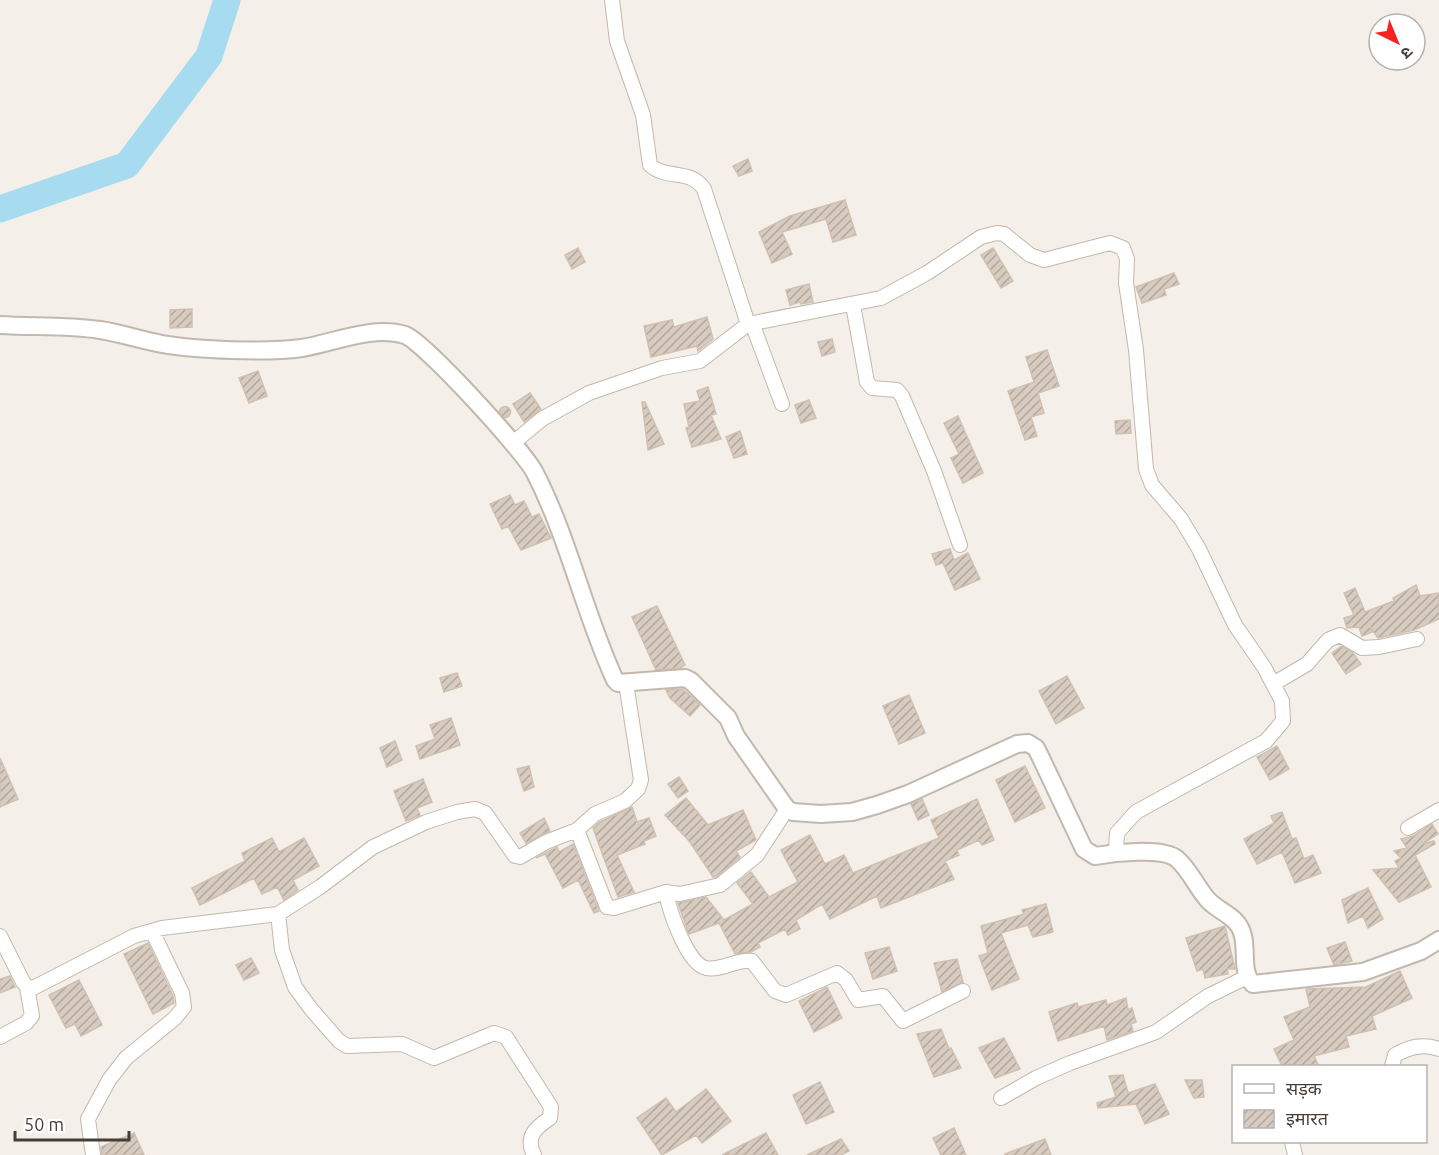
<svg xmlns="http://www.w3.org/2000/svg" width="1439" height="1155" font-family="Ubuntu,'Noto Sans Devanagari',sans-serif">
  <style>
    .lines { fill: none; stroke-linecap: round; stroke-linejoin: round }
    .river { stroke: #a7dbef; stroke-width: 27 }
    .building { fill: url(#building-hatch); stroke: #d0c0b1; stroke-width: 1.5 }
    .minor-casing { stroke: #c2b8ae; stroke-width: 16 }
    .tertiary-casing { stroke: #c2b8ae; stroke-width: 20 }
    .minor { stroke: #fff; stroke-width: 14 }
    .tertiary { stroke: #fff; stroke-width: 16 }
  </style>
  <defs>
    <pattern id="building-hatch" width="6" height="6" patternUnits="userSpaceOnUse" patternTransform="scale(1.5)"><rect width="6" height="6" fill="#d8ccc1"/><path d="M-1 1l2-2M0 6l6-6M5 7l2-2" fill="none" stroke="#b1a79e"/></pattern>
  </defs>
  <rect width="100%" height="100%" fill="#f4efe8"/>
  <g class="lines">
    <path class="river" d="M 0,209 L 127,165 L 209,56 L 227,0"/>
  </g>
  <path class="building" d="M 748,159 L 752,171 L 739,176 L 733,166 Z
    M 845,200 L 856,235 L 833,242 L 826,219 L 782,232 L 792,254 L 772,263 L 759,232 L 790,216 Z
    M 578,248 L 585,262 L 572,269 L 565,255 Z
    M 993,248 L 1013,281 L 1001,288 L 981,255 Z
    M 1174,273 L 1179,284 L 1164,289 L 1166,295 L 1142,303 L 1136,287 Z
    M 809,284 L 813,302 L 801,304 L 800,302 L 790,305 L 786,290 Z
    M 192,309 L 192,327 L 170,328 L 170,310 Z
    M 707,317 L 713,339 L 698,351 L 697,346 L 651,357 L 644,326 L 672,320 L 674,327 Z
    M 832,339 L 835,352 L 822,356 L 818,342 Z
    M 1047,350 L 1059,386 L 1038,393 L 1044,413 L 1031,417 L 1037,436 L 1025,440 L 1008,391 L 1034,382 L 1026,357 Z
    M 258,371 L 267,396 L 249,403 L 239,378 Z
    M 708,387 L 716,414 L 711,415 L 721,439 L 692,447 L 686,428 L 689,427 L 684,404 L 700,401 L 697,391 Z
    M 530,393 L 541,409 L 524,422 L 513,404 Z
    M 809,400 L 816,418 L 801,423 L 795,405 Z
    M 642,402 L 645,402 L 664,444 L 648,450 Z
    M499.5 412a5.5 5.5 0 1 1 11 0a5.5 5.5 0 1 1-11 0Z
    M 958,416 L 983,473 L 963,483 L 951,458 L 959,454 L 944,423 Z
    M 1130,420 L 1131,433 L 1116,434 L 1115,421 Z
    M 740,431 L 747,454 L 734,458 L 726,437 Z
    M 510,495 L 515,505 L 524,501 L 532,517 L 539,514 L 551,538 L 521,550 L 508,526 L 502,529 L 490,504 Z
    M 950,549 L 954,560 L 968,553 L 980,579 L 955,590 L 943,563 L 936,565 L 932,554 Z
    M 1416,585 L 1420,596 L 1439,593 L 1439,619 L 1414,630 L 1378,638 L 1370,627 L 1372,632 L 1362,636 L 1359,627 L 1347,628 L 1344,618 L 1354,615 L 1344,593 L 1355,588 L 1365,612 L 1394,601 L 1393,598 Z
    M 657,606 L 685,665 L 680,668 L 656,670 L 632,617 Z
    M 1342,646 L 1353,653 L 1361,664 L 1346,674 L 1332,653 Z
    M 457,673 L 462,686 L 444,692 L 440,678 Z
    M 1067,676 L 1084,708 L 1056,724 L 1039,691 Z
    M 683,689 L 700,705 L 690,716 L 670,698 L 666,690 Z
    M 909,695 L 925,733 L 899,744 L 883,706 Z
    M 451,718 L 460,745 L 420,759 L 416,746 L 435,739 L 430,725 Z
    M 395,741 L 402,760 L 387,767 L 380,748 Z
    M 1277,746 L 1289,769 L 1270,780 L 1257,757 Z
    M 0,758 L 18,799 L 0,807 Z
    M 529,766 L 534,787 L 524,791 L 517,769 Z
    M 1025,766 L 1045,808 L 1015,822 L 996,780 Z
    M 679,777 L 688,791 L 678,798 L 668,784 Z
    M 423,779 L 432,802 L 417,808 L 420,815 L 406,821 L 394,791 Z
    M 686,798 L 708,825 L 743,810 L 756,840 L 736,851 L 740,857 L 716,877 L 713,877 L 690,842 L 665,815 Z
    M 922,799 L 929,815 L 918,820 L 911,804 Z
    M 977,799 L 994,840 L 982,845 L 979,840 L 957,850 L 959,855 L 945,861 L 954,879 L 881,908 L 877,896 L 830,919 L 822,904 L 796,920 L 800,929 L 788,935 L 785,929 L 758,943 L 760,947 L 751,952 L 735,954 L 719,923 L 689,934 L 688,932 L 678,903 L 706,897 L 724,920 L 753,904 L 737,883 L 751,872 L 769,897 L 798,882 L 781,850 L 810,835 L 825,864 L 844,855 L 853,873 L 939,838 L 931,820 Z
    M 632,807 L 637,822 L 649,818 L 656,836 L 644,841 L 645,844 L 617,855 L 634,892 L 618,897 L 593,828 L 600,822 Z
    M 1282,812 L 1292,839 L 1296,838 L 1304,859 L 1313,855 L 1321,873 L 1295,883 L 1282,852 L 1257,864 L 1244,839 L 1274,823 L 1271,816 Z
    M 544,818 L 550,831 L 526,843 L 520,833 Z
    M 1432,824 L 1438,834 L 1422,844 L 1434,841 L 1435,844 L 1415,855 L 1431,887 L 1399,902 L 1373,870 L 1399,868 L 1395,861 L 1401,858 L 1394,851 L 1407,848 L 1401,839 L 1413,836 Z
    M 272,838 L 279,852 L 304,838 L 319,866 L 293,880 L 298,890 L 284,900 L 277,887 L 262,894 L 254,878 L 200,905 L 192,888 L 245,861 L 242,853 Z
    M 573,844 L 599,911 L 594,913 L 578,880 L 563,888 L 545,854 L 536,858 L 557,847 L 559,852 Z
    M 1368,888 L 1383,919 L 1368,928 L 1363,916 L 1348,923 L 1342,900 Z
    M 1046,904 L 1053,932 L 1033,937 L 1028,925 L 1001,933 L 1019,979 L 992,990 L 979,956 L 988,953 L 981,926 L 1024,914 L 1022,910 Z
    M 1225,926 L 1235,969 L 1227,969 L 1228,974 L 1205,978 L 1203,969 L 1197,971 L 1186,938 Z
    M 1345,942 L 1352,961 L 1334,965 L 1327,948 Z
    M 148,943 L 173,996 L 174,1003 L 153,1014 L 124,954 Z
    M 889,947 L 897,971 L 873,979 L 865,953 Z
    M 251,958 L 259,973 L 244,980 L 236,965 Z
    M 957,959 L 963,982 L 942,992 L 934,963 Z
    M 1400,971 L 1412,998 L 1372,1016 L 1376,1029 L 1346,1036 L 1349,1047 L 1314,1056 L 1319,1066 L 1282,1066 L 1274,1049 L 1294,1040 L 1284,1017 L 1310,1007 L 1306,989 L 1366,987 Z
    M 10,976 L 15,987 L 0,993 L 0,979 Z
    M 79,980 L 102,1025 L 81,1036 L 75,1024 L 66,1028 L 49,995 Z
    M 827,987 L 842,1018 L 814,1032 L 799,1001 Z
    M 1126,998 L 1128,1010 L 1132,1008 L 1136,1022 L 1131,1024 L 1133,1031 L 1107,1040 L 1104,1026 L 1058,1041 L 1049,1012 L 1077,1003 L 1078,1007 L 1106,1000 L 1107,1005 Z
    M 941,1029 L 949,1049 L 951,1048 L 961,1068 L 934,1077 L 917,1034 Z
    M 1004,1038 L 1020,1069 L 995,1078 L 979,1048 Z
    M 1123,1075 L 1128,1093 L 1155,1084 L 1169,1114 L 1145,1124 L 1136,1104 L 1098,1108 L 1097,1103 L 1116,1097 L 1109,1076 Z
    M 1185,1080 L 1202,1080 L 1204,1097 L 1194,1098 Z
    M 820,1082 L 834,1112 L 806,1124 L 793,1095 Z
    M 706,1089 L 731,1121 L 702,1143 L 696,1135 L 662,1155 L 637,1118 L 666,1098 L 676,1112 Z
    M 954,1128 L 966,1155 L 941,1155 L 933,1138 Z
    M 134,1133 L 144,1155 L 102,1155 L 101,1147 Z
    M 766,1133 L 778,1155 L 722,1155 Z
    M 841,1139 L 849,1151 L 841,1155 L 807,1155 Z
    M 1045,1139 L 1051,1155 L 1006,1155 L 1005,1154 Z"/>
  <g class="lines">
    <defs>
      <path id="minor" d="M 612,0 L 617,41 L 643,115 L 650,165 C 666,180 690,168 704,189 L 748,324
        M 853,305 L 867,382 L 872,388 L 897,390 L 902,396 L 934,471 L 960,545
        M 752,323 L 782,404
        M 513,443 L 542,419 L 589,393 L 662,368 L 700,361 L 748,324 L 881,298 L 927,273 L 981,237 L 997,233 L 1004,234 L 1030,255 L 1044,260 L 1110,243 L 1123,248 L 1127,259 L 1126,283 L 1136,350 L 1146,469 L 1152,485 L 1181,519 L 1199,549 L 1235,625 L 1264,667 L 1282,701 L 1283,721 L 1266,741 L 1136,812 L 1117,833 L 1116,851
        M 1273,684 L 1307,664 L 1328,640 L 1340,635 L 1362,648 L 1379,647 L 1417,639
        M 1408,828 L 1439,810
        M 577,830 L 607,907 L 614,908 L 666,892 L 680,894 L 720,885 L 757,855 L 787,809
        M 666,892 C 669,910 687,964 706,968 C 721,971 737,959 752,961 L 775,991 L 786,995 L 837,973 L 846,980 L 858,1000 L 883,996 L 903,1021 L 963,991
        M 278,914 L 282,950 L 295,987 L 311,1009 L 339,1041 L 347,1046 L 402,1044 L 434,1058 L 494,1033 L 506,1037 L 551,1107 L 550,1118 C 535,1128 525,1137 534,1155
        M 0,936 L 23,982 L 27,987 L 33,988 L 134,936 L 162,928 L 278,914 L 320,887 L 373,847 L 426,822 L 457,812 L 475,809 L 485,813 L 515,856 L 520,857 L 546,842 L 577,830 L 595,814 L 625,801 L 638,789 L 641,780 L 626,683
        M 0,1037 L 26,1023 L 32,1016 L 27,987
        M 1392,1066 L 1395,1055 C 1410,1047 1422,1043 1439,1049
        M 1001,1098 L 1036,1078 L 1070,1063 L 1156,1032 L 1208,996 L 1247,977
        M 1292,1142 L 1295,1155
        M 93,1155 L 88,1119 L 109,1080 L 126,1058 L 175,1018 L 184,1007 L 182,993 L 152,931"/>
      <path id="tertiary" d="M 0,325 C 33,327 67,325 100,330 C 120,333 141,340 162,344 C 197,350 266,353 302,348 C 333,343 373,325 405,335 C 424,342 524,451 535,473 C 569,539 584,613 615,680 L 618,683 L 685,678 L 691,681 L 728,718 L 736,736 L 787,809 L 793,812 L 821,814 L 852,812 L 877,805 L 908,794 L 1017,744 L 1028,743 L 1036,748 L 1041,758 L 1084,849 L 1095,856 C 1112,853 1163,847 1177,859 C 1190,870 1197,888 1208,900 C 1220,913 1239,916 1243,936 C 1247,951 1241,973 1253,984 L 1363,972 L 1421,951 L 1439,940"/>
    </defs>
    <use href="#minor" class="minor-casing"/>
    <use href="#tertiary" class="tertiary-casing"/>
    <use href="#minor" class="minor"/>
    <use href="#tertiary" class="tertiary"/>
  </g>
  <rect x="1232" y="1065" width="195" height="78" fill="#ffffff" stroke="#b5b2af" stroke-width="1.5"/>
  <rect x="1244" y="1084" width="30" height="9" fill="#ffffff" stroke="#b5b2af" stroke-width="1.5"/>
  <text x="1286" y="1095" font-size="18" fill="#473f37">सड़क</text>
  <rect x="1244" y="1110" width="30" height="18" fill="url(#building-hatch)" stroke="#b5b2af" stroke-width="1.5"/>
  <text x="1286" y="1125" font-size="18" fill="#473f37">इमारत</text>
  <g transform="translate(1397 42) rotate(137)"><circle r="28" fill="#ffffff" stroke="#b5b2af" stroke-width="1.5"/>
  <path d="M0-4.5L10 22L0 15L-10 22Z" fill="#f4231f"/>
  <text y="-9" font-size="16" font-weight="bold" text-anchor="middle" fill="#473f37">उ</text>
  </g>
  <path d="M15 1131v9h114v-9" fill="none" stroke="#473f37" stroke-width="3"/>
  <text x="24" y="1131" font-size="18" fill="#473f37" stroke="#ffffff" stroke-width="4.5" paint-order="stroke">50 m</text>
</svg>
